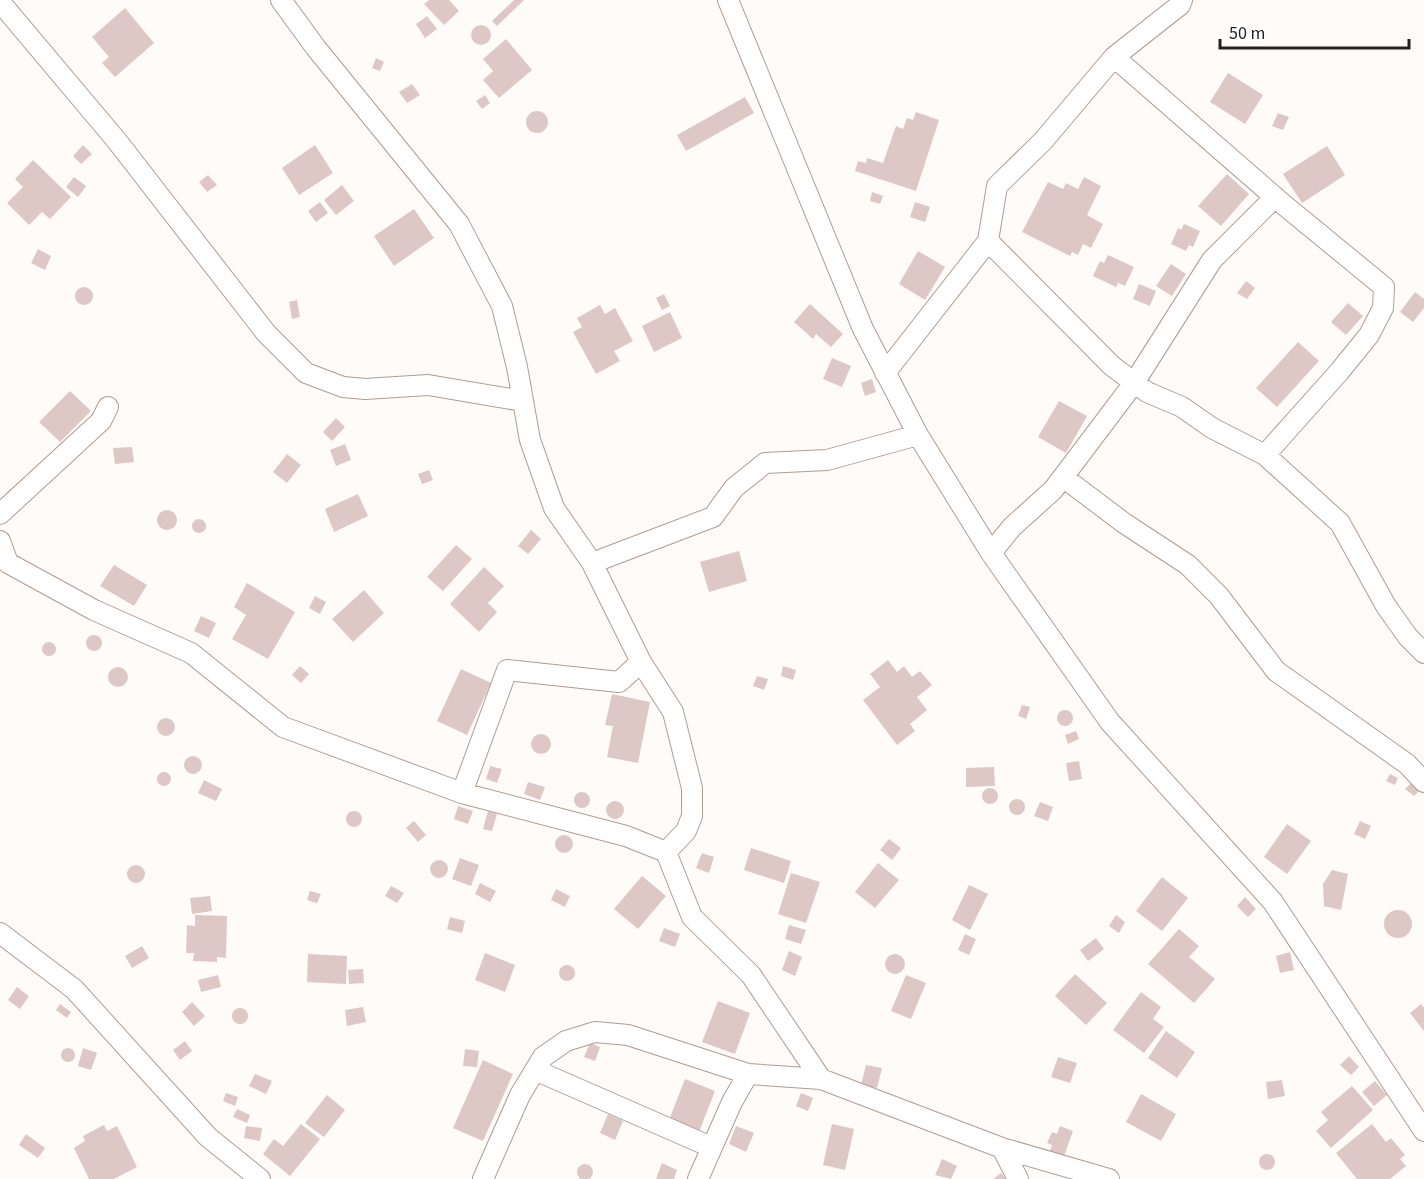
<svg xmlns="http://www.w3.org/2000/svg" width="1424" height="1179" font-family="'Source Sans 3',sans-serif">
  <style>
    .building { fill: #ddc8c5 }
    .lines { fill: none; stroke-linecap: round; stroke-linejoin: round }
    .minor-casing { stroke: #ae9d93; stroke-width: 22 }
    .minor { stroke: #fff; stroke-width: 20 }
  </style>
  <rect width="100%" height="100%" fill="#fefbf9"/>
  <path class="building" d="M 429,0 L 449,0 L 459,11 L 444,25 L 424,4 Z
    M 514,0 L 524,0 L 497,26 L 492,21 Z
    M 125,8 L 154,43 L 115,77 L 102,63 L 109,57 L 92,37 Z
    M 427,16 L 437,29 L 425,38 L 416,24 Z
    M471 35a10 10 0 1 1 20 0a10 10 0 1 1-20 0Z
    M 506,39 L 532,70 L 499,98 L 483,80 L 493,71 L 483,59 Z
    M 376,58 L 384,62 L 380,71 L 372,68 Z
    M 1228,73 L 1263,95 L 1245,124 L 1210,102 Z
    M 412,84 L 420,95 L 407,103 L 399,92 Z
    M 485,95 L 490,103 L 482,109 L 476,101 Z
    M 745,97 L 754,113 L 686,151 L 677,135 Z
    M526 122a11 11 0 1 1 22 0a11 11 0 1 1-22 0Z
    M 916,112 L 939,120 L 916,191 L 855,171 L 858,161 L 866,163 L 867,158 L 883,163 L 896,126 L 903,129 L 907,118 L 913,120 Z
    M 1278,113 L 1289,117 L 1283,130 L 1272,126 Z
    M 83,145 L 92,154 L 81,164 L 73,156 Z
    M 315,145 L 333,173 L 299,195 L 282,168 Z
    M 1327,146 L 1345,175 L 1302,203 L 1283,174 Z
    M 33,160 L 71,197 L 50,219 L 42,212 L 29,225 L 7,203 L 23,187 L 15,179 Z
    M 1227,174 L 1249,194 L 1221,226 L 1198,206 Z
    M 208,175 L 217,185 L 207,192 L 199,182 Z
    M 74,177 L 86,186 L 78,197 L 66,187 Z
    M 1084,177 L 1101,186 L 1087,215 L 1103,224 L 1091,248 L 1083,244 L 1078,255 L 1072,252 L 1070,256 L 1022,232 L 1048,182 L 1063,189 L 1066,183 L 1078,189 Z
    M 342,185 L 354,201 L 336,215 L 324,200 Z
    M 872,192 L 883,196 L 880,204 L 870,201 Z
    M 320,202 L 328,213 L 316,222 L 308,211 Z
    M 915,202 L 930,207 L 925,222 L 910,217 Z
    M 414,209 L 434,238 L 394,266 L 374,236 Z
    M 1184,224 L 1200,231 L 1193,247 L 1189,245 L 1186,251 L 1171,244 L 1178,228 L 1181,230 Z
    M 38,249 L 51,256 L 45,270 L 31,263 Z
    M 918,251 L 945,267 L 925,300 L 899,284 Z
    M 1108,255 L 1134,267 L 1125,286 L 1118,283 L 1116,287 L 1093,276 L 1100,261 L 1104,263 Z
    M 1171,264 L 1186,274 L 1172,296 L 1156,286 Z
    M 1246,281 L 1255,288 L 1247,299 L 1237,293 Z
    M 1139,284 L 1156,291 L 1150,306 L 1133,299 Z
    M75 296a9 9 0 1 1 18 0a9 9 0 1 1-18 0Z
    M 1415,292 L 1424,299 L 1424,308 L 1413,322 L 1400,312 Z
    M 664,294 L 670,306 L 662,310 L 656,298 Z
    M 297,300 L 300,317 L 292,319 L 289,302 Z
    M 1348,303 L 1363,316 L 1346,335 L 1331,322 Z
    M 810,304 L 843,334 L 831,347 L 816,334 L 813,339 L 794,322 Z
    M 600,305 L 605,314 L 615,308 L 633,341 L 614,351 L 620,361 L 596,374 L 573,332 L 582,327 L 577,318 Z
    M 670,312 L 682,338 L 654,352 L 642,326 Z
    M 1298,342 L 1319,361 L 1277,407 L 1256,388 Z
    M 832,358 L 851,366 L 842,387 L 823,379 Z
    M 872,379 L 876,392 L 865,396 L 861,383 Z
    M 70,391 L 91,411 L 60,442 L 39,422 Z
    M 1059,401 L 1087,416 L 1066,453 L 1038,437 Z
    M 336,418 L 345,427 L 332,441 L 323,432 Z
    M 345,444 L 351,460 L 336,466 L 330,450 Z
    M 132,447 L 134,462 L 115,464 L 113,448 Z
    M 287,454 L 301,465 L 287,483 L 273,472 Z
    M 429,470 L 433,480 L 422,484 L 418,474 Z
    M 358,494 L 368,516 L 334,532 L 325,509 Z
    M157 520a10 10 0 1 1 20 0a10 10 0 1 1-20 0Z
    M192 526a7 7 0 1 1 14 0a7 7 0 1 1-14 0Z
    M 531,530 L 541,539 L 528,554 L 518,546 Z
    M 456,545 L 472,559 L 443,591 L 427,577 Z
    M 739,551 L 747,581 L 709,592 L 700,562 Z
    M 114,565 L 147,585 L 134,606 L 100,586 Z
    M 484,567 L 504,586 L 488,603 L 497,612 L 479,632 L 450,604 Z
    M 247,583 L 295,612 L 268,659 L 232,639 L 246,615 L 234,607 Z
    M 364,590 L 384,613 L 353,642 L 332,619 Z
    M 315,596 L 326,602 L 320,614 L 309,608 Z
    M 201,616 L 216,623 L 209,638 L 194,631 Z
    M86 643a8 8 0 1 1 16 0a8 8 0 1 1-16 0Z
    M42 649a7 7 0 1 1 14 0a7 7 0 1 1-14 0Z
    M 888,660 L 897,672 L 904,666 L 912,677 L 920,671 L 932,685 L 917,697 L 927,710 L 910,724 L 915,731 L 897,745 L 863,700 L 880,687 L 870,674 Z
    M 300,666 L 309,674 L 301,683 L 292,675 Z
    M 783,666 L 796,670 L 793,680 L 781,676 Z
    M108 677a10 10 0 1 1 20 0a10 10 0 1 1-20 0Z
    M 461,669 L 491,683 L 467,735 L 437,721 Z
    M 757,676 L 768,679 L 764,690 L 753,686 Z
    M 612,694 L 650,702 L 638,763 L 607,757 L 613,726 L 605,725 Z
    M 1022,705 L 1030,707 L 1026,719 L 1018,716 Z
    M1057 718a8 8 0 1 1 16 0a8 8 0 1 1-16 0Z
    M157 727a9 9 0 1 1 18 0a9 9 0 1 1-18 0Z
    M 1076,731 L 1079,739 L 1068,744 L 1065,735 Z
    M531 744a10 10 0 1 1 20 0a10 10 0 1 1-20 0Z
    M184 765a9 9 0 1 1 18 0a9 9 0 1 1-18 0Z
    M 1079,761 L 1082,779 L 1069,781 L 1066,763 Z
    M 490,766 L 502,769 L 497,783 L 486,779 Z
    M 994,767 L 995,786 L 966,787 L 966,768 Z
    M157 779a7 7 0 1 1 14 0a7 7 0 1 1-14 0Z
    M 1390,774 L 1398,778 L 1395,785 L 1386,781 Z
    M 204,780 L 222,789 L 216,801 L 198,793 Z
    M 528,782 L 545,787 L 540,800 L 524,794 Z
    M 1412,782 L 1420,790 L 1414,796 L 1405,789 Z
    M982 796a8 8 0 1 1 16 0a8 8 0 1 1-16 0Z
    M574 800a8 8 0 1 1 16 0a8 8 0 1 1-16 0Z
    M1009 807a8 8 0 1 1 16 0a8 8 0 1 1-16 0Z
    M606 810a9 9 0 1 1 18 0a9 9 0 1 1-18 0Z
    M 1040,802 L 1053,807 L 1048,821 L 1034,816 Z
    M 458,806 L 473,811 L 468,824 L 454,819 Z
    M346 819a8 8 0 1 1 16 0a8 8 0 1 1-16 0Z
    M 488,811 L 497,814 L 492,831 L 483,829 Z
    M 414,821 L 426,835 L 418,842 L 406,828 Z
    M 1360,821 L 1371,826 L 1365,839 L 1354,834 Z
    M 1287,824 L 1311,841 L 1287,874 L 1264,857 Z
    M555 844a9 9 0 1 1 18 0a9 9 0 1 1-18 0Z
    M 889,839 L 901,848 L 892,860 L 880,850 Z
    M 751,848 L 791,861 L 784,883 L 744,870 Z
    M 702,853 L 714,857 L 709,873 L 696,868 Z
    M 460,858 L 479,865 L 471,886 L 452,879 Z
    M430 869a9 9 0 1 1 18 0a9 9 0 1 1-18 0Z
    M 878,863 L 899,880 L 875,908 L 855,892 Z
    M127 874a9 9 0 1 1 18 0a9 9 0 1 1-18 0Z
    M 1332,870 L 1348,874 L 1341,910 L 1324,906 L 1323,884 Z
    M 791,873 L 820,882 L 806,923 L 778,914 Z
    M 642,876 L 666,896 L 638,929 L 614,909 Z
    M 1162,877 L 1188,898 L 1162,931 L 1136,911 Z
    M 480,883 L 496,891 L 490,902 L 475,894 Z
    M 969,885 L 988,894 L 970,930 L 952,920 Z
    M 391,886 L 404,893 L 397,903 L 385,896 Z
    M 556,889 L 570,896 L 565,907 L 551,900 Z
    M 310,891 L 321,894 L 317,903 L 307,900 Z
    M 210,896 L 212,911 L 192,914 L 190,898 Z
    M 1245,897 L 1256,909 L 1248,917 L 1237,906 Z
    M1384 924a14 14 0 1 1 28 0a14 14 0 1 1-28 0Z
    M 195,915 L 227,916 L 226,958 L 217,957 L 217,962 L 193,961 L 194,953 L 186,953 L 187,925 L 195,926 Z
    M 1116,915 L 1125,922 L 1119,933 L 1109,926 Z
    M 450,917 L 465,921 L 462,933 L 447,929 Z
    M 789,925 L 806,930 L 801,944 L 785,939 Z
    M 664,928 L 680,934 L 675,947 L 659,941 Z
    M 1179,929 L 1199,946 L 1189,957 L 1215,979 L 1194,1003 L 1148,964 Z
    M 965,934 L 976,939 L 969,955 L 958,950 Z
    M 1096,938 L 1104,949 L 1088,961 L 1080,950 Z
    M 142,946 L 149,958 L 132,968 L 125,956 Z
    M 789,951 L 802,957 L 795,976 L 782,970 Z
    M 1290,952 L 1294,970 L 1280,973 L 1276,956 Z
    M 485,953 L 515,965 L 505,992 L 475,980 Z
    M885 964a10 10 0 1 1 20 0a10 10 0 1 1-20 0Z
    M 308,954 L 347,956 L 346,984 L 307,982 Z
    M559 973a8 8 0 1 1 16 0a8 8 0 1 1-16 0Z
    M 363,969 L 364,983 L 349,984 L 348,970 Z
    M 1075,974 L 1107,1003 L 1086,1025 L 1055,996 Z
    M 218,975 L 221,987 L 201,992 L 198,980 Z
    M 906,975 L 926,983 L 911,1019 L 891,1011 Z
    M 17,987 L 29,996 L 20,1009 L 8,1000 Z
    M 1141,992 L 1161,1007 L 1153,1019 L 1164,1027 L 1144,1053 L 1113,1030 Z
    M 718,1001 L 750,1013 L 735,1054 L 702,1042 Z
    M 192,1002 L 205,1016 L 194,1026 L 182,1012 Z
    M 60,1004 L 71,1012 L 67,1018 L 56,1010 Z
    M 1421,1004 L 1424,1008 L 1424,1031 L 1410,1013 Z
    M 363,1007 L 366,1022 L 347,1026 L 345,1010 Z
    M232 1016a8 8 0 1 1 16 0a8 8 0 1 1-16 0Z
    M 1166,1031 L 1195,1052 L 1177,1078 L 1148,1058 Z
    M 185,1041 L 192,1051 L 180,1060 L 173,1050 Z
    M 590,1043 L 600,1047 L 595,1061 L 584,1057 Z
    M61 1055a7 7 0 1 1 14 0a7 7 0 1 1-14 0Z
    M 83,1048 L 97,1053 L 91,1070 L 78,1066 Z
    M 465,1049 L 479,1051 L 477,1067 L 463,1066 Z
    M 1349,1056 L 1359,1067 L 1351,1075 L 1340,1065 Z
    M 1058,1057 L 1077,1063 L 1070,1083 L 1051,1077 Z
    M 483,1060 L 513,1074 L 483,1141 L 453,1128 Z
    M 866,1065 L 882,1068 L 877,1088 L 861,1085 Z
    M 255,1074 L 272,1081 L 266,1094 L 249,1086 Z
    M 685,1079 L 715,1091 L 699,1132 L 669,1120 Z
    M 1282,1080 L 1285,1096 L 1268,1099 L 1266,1082 Z
    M 1375,1081 L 1387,1095 L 1374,1106 L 1362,1092 Z
    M 1352,1086 L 1373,1110 L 1331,1148 L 1316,1131 L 1328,1120 L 1321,1112 Z
    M 226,1093 L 238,1097 L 235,1106 L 223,1101 Z
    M 801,1093 L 813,1098 L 808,1111 L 796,1106 Z
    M 1141,1094 L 1176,1114 L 1161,1141 L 1126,1122 Z
    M 327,1095 L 345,1110 L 324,1137 L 305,1123 Z
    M 237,1109 L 250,1115 L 247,1123 L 233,1117 Z
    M 608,1114 L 623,1121 L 615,1140 L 600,1133 Z
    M 301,1124 L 320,1139 L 290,1176 L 263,1154 L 274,1139 L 283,1146 Z
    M 832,1124 L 854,1129 L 845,1170 L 823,1165 Z
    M 1372,1124 L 1386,1142 L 1391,1138 L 1405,1155 L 1400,1159 L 1406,1166 L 1390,1179 L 1357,1179 L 1336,1153 Z
    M 104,1125 L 107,1131 L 117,1126 L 137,1167 L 114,1179 L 89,1179 L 74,1148 L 85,1141 L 83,1136 Z
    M 246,1126 L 262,1128 L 260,1141 L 244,1138 Z
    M 736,1126 L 754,1133 L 746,1152 L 729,1144 Z
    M 1060,1126 L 1073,1131 L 1063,1159 L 1049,1154 L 1052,1145 L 1047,1143 L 1052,1132 L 1057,1134 Z
    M 26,1134 L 45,1148 L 38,1158 L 19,1145 Z
    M1259 1162a8 8 0 1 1 16 0a8 8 0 1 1-16 0Z
    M 942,1159 L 957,1166 L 951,1179 L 935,1175 Z
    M 662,1163 L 677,1170 L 674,1179 L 656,1179 Z
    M577 1172a8 8 0 1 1 16 0a8 8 0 1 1-16 0Z
    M 1001,1173 L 1006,1179 L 993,1179 Z"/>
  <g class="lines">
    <defs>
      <path id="minor" d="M 281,0 L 316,48 L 459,224 L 502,306 L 517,367 L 530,440 L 554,508 L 592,563 L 641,662 L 673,712 L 692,788 L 692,816 L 686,831 L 666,852
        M 728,0 L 863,329 L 918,435 L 991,553 L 1110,722 L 1273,902 L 1424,1131
        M 0,2 L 117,141 L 266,333 L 306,373 L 343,387 L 365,389 L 428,385 L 523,401
        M 1114,57 L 1284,205 L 1384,287 L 1383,308 L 1369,335 L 1339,372 L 1265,455
        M 988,241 L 1112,366 L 1147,392 L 1182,407 L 1212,428 L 1265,455 L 1340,523 L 1386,606 L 1408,637 L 1424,653
        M 885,373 L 988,241 L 997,186 L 1043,141 L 1114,57 L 1180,5 L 1182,0
        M 1063,477 L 1134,383 L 1212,260 L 1275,197
        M 0,514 L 101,421 L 108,407
        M 0,541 L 8,563 L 94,610 L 191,653 L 283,727 L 462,793 L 626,836 L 666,852 L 692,917 L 751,975 L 821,1079
        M 991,553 L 1012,527 L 1053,490 L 1063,477 L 1124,523 L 1188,565 L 1219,596 L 1276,671 L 1407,764 L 1424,782
        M 592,563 L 713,517 L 734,488 L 765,463 L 827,460 L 918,435
        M 462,793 L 507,670 L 619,682 L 641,662
        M 0,933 L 74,989 L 208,1137 L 260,1179
        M 535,1070 L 711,1147
        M 1002,1148 L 1109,1179
        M 483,1179 L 520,1095 L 543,1057 L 566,1041 L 595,1032 L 628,1035 L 748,1074 L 821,1079 L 1002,1148 L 1018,1179
        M 698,1179 L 732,1102 L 748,1074"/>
    </defs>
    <use href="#minor" class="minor-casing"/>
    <use href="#minor" class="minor"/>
  </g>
  <path d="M1220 39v9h189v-9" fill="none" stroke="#27211d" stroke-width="3"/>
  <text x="1229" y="39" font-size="18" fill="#27211d" stroke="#ffffff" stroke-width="4.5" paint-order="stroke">50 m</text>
</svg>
